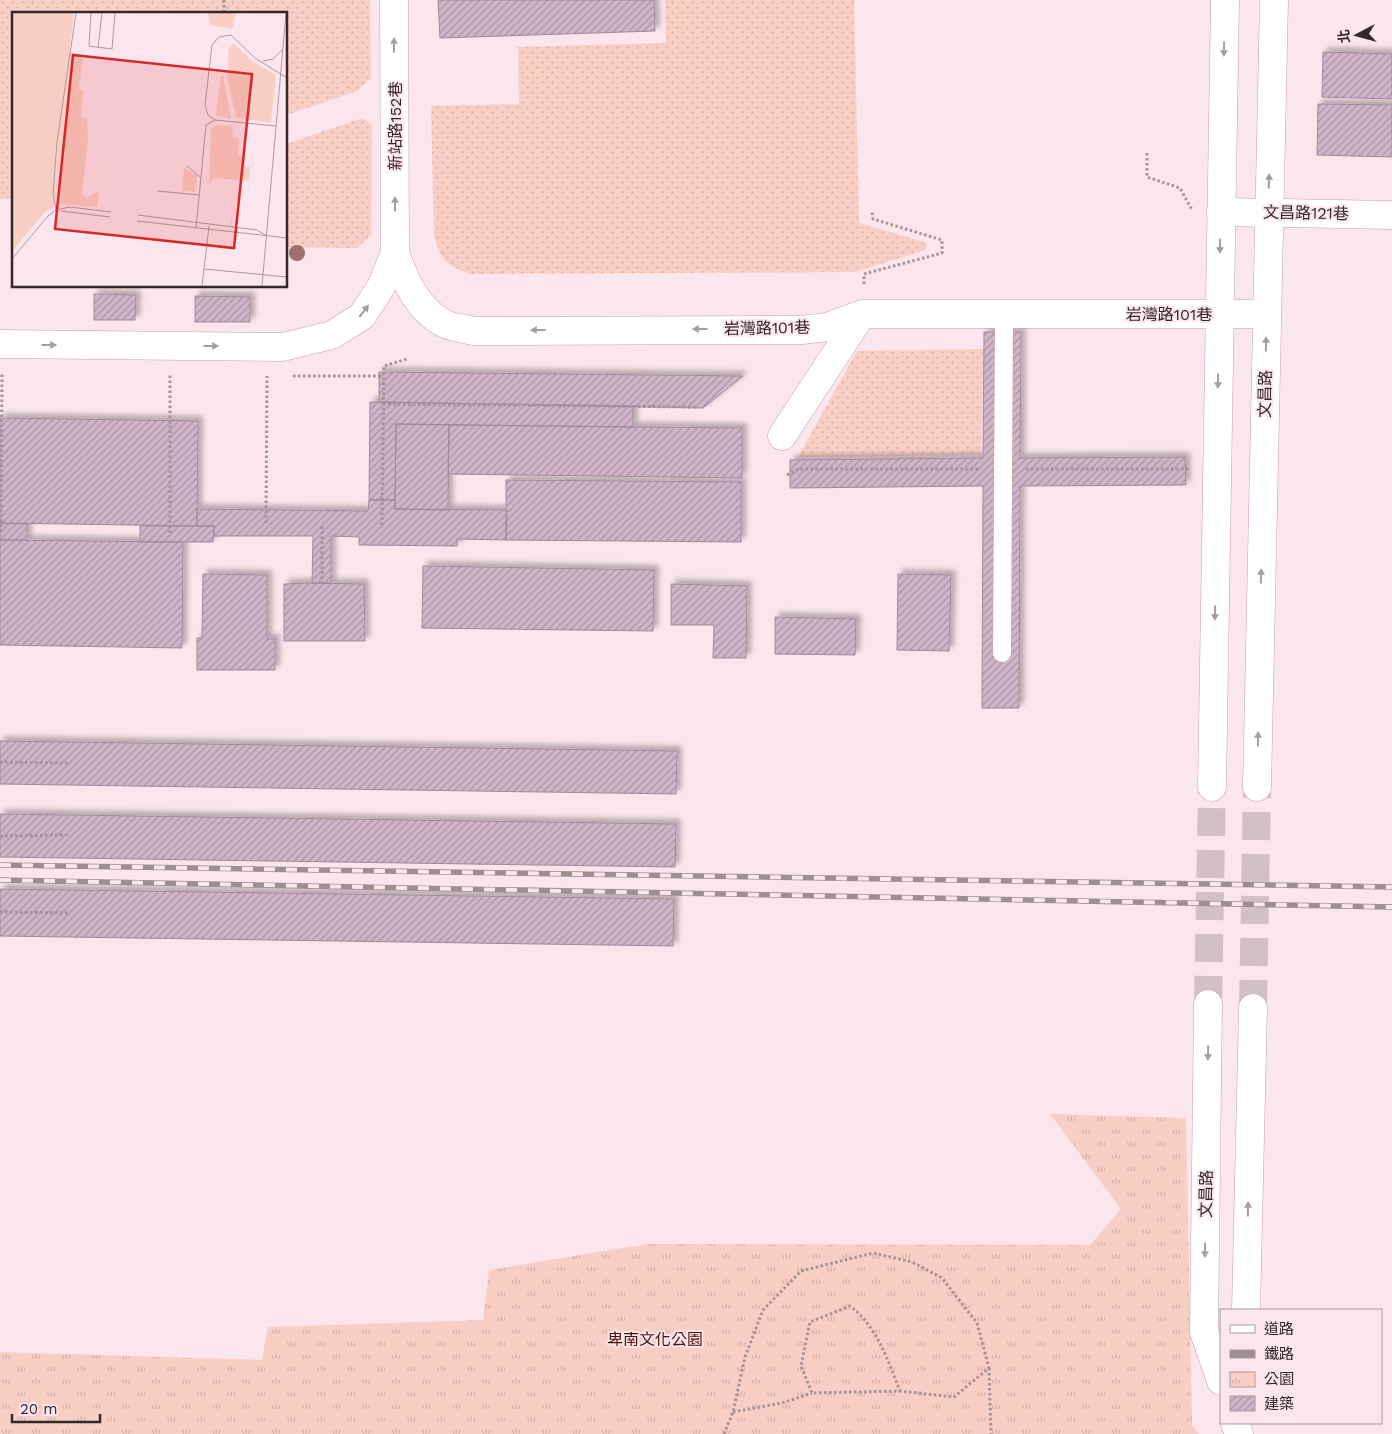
<svg xmlns="http://www.w3.org/2000/svg" width="1392" height="1434" font-family="'Work Sans','Noto Sans TC',sans-serif">
  <style>
    .grass { fill: url(#grass-dots) }
    .park { fill: url(#park-tufts) }
    .building { fill: url(#building-hatch); stroke: #a4899d; filter: url(#shadow) }
    .lines { fill: none; stroke-linecap: round; stroke-linejoin: round }
    .tertiary-tunnel { stroke: #d3c0c6; stroke-width: 28; stroke-dasharray: 28 14; stroke-linecap: butt }
    .service-casing { stroke: #c2a0ac; stroke-width: 19 }
    .minor-casing { stroke: #c2a0ac; stroke-width: 29 }
    .tertiary-casing { stroke: #c2a0ac; stroke-width: 29 }
    .path { stroke: #a59399; stroke-width: 3; stroke-dasharray: 2.5 2.5; stroke-linecap: butt }
    .service { stroke: #fff; stroke-width: 18 }
    .minor { stroke: #fff; stroke-width: 28 }
    .tertiary { stroke: #fff; stroke-width: 28 }
    .rail-casing { stroke: #9e8d93; stroke-width: 5.5 }
    .rail { stroke: #fbe6ed; stroke-width: 4; stroke-dasharray: 11; stroke-linecap: butt }
    .tree { fill: #9d706d }
    .oneway { fill: #a49ea0 }
    .labels { text-anchor: middle; dominant-baseline: central; stroke-width: 4; stroke-linejoin: round; paint-order: stroke }
    .street-label { font-size: 16px; fill: #34272c; stroke: #fbe6ed }
    .park-label { font-size: 16px; fill: #501004; stroke: #fbe6ed }
    .inset-road { fill: none; stroke: #ab9aa0; stroke-width: 1 }
    .view { fill: #d62828; fill-opacity: 0.15; stroke: #d62828; stroke-width: 2.5 }
    .inset-edge { fill: none; stroke: #34272c; stroke-width: 2.5 }
  </style>
  <defs>
    <pattern id="grass-dots" width="8" height="8" patternUnits="userSpaceOnUse" patternTransform="scale(1.25)"><rect width="8" height="8" fill="#f9cec4"/><path d="M2 2h.1M6 6h.1" fill="none" stroke="#d6b1a9" stroke-width="1.8" stroke-linecap="round"/></pattern>
    <pattern id="park-tufts" width="24" height="20" patternUnits="userSpaceOnUse" patternTransform="scale(1.25)"><rect width="24" height="20" fill="#f9cec4"/><path d="M3 7l-1-3M5 7V3M7 7l1-3M15 17l-1-3M17 17v-4M19 17l1-3" fill="none" stroke="#d6b1a9"/></pattern>
    <pattern id="building-hatch" width="6" height="6" patternUnits="userSpaceOnUse" patternTransform="scale(1.25)"><rect width="6" height="6" fill="#d0b4c8"/><path d="M-1 1l2-2M0 6l6-6M5 7l2-2" fill="none" stroke="#aa92a3"/></pattern>
    <filter id="shadow"><feDropShadow dx="4.5" dy="-4.5" stdDeviation="2.5" flood-color="#0004"/></filter>
  </defs>
  <rect width="100%" height="100%" fill="#fbe6ed"/>
  <path class="grass" d="M 0,0 L 370,0 L 371,78 L 357,91 L 286,115 L 286,14 L 14,14 L 14,198 L 0,199 Z
    M 665,0 L 854,0 L 859,223 L 927,243 L 925,250 L 855,272 L 470,274 C 446,265 441,261 434,236 L 431,106 L 519,104 L 518,47 L 666,43 Z
    M 363,118 L 372,125 L 371,235 L 357,248 L 286,247 L 286,144 Z
    M 983,349 L 981,455 L 798,457 L 857,351 Z"/>
  <path class="park" d="M 1050,1114 L 1186,1118 L 1192,1425 L 1199,1434 L 0,1434 L 0,1352 L 262,1360 L 268,1327 L 483,1320 L 489,1270 L 647,1244 L 1090,1245 L 1121,1209 Z"/>
  <path class="building" d="M 438,0 L 654,0 L 655,31 L 440,38 Z
    M 1323,52 L 1392,54 L 1392,99 L 1322,97 Z
    M 1318,104 L 1392,105 L 1392,157 L 1317,155 Z
    M 94,294 L 136,295 L 135,320 L 94,320 Z
    M 195,296 L 250,297 L 250,322 L 195,322 Z
    M 984,332 L 1021,332 L 1020,458 L 1185,457 L 1186,485 L 1020,486 L 1019,708 L 982,708 L 983,486 L 790,488 L 790,460 L 983,458 Z
    M 379,372 L 743,376 L 703,408 L 379,402 Z
    M 370,402 L 633,406 L 633,427 L 396,424 L 395,500 L 369,500 Z
    M 0,418 L 198,421 L 197,526 L 0,523 Z
    M 396,424 L 449,425 L 448,510 L 395,509 Z
    M 449,425 L 742,428 L 742,478 L 448,474 Z
    M 506,480 L 741,482 L 741,542 L 506,540 Z
    M 369,500 L 395,500 L 395,509 L 507,510 L 506,540 L 457,539 L 457,546 L 359,545 L 359,537 L 331,536 L 331,583 L 312,583 L 313,536 L 214,536 L 214,526 L 197,526 L 197,509 L 368,511 Z
    M 0,523 L 27,524 L 27,540 L 0,540 Z
    M 140,526 L 214,526 L 213,542 L 140,542 Z
    M 0,540 L 183,542 L 182,648 L 0,645 Z
    M 423,566 L 654,570 L 653,631 L 422,628 Z
    M 203,574 L 267,575 L 267,639 L 275,639 L 275,670 L 197,670 L 197,638 L 202,638 Z
    M 898,574 L 951,575 L 949,651 L 897,650 Z
    M 312,583 L 364,584 L 365,641 L 284,641 L 284,584 Z
    M 671,584 L 747,586 L 746,658 L 713,658 L 714,625 L 671,625 Z
    M 775,617 L 856,619 L 855,655 L 775,654 Z
    M 0,741 L 677,751 L 676,794 L 0,784 Z
    M 0,814 L 676,824 L 675,867 L 0,857 Z
    M 0,889 L 674,899 L 673,946 L 0,936 Z"/>
  <g class="lines">
    <path class="tertiary-tunnel" d="M 1208,1004 L 1212,787
      M 1253,1008 L 1257,787"/>
    <defs>
      <path id="service" d="M 1002,653 L 1004,314"/>
      <path id="minor" d="M 394,0 L 395,253 C 405,280 416,308 443,323 C 451,328 464,328 473,331 L 802,330 L 827,327 L 862,314 L 1266,314
        M 1221,212 L 1392,215
        M 0,344 L 283,347 L 332,335 L 362,316 L 381,287 L 395,253
        M 782,436 L 862,314"/>
      <path id="tertiary" d="M 1212,787 L 1225,0
        M 1257,787 L 1274,0
        M 1208,1004 L 1204,1332 L 1221,1381
        M 1246,1310 L 1253,1008
        M 1235,1423 L 1239,1434"/>
    </defs>
    <use href="#service" class="service-casing"/>
    <use href="#minor" class="minor-casing"/>
    <use href="#tertiary" class="tertiary-casing"/>
    <path class="path" d="M 224,0 L 224,14
      M 1147,153 L 1147,177 L 1180,188 L 1192,210
      M 864,284 L 864,274 L 942,253 L 942,240 L 873,219 L 872,211
      M 293,376 L 383,376
      M 383,404 L 698,407
      M 1026,469 L 1189,469
      M 787,475 L 798,469 L 979,469
      M 266,523 L 267,376
      M 382,525 L 384,366 L 407,359
      M 1,532 L 2,374
      M 170,533 L 170,375
      M 322,584 L 322,524
      M 0,762 L 67,763
      M 0,836 L 68,835
      M 0,912 L 70,913
      M 989,1368 L 991,1434
      M 733,1412 L 782,1403 L 812,1393
      M 724,1434 L 733,1412 L 745,1357 L 763,1310 L 801,1271 L 873,1253 L 912,1262 L 942,1278 L 977,1323 L 989,1368 L 954,1397 L 900,1391 L 812,1393 L 801,1366 L 810,1322 L 850,1306 C 877,1326 888,1361 900,1391"/>
    <use href="#service" class="service"/>
    <use href="#minor" class="minor"/>
    <use href="#tertiary" class="tertiary"/>
    <defs>
      <path id="rail" d="M 0,865 L 1392,887
        M 0,880 L 1392,907"/>
    </defs>
    <use href="#rail" class="rail-casing"/>
    <use href="#rail" class="rail"/>
  </g>
  <circle class="tree" cx="297" cy="253" r="8"/>
  <defs><path id="oneway-solid" d="M-6-.8H1V-3.2L6.5 0L1 3.2V.8H-6Z" transform="scale(1.25)"/></defs>
  <g class="oneway">
    <use href="#oneway-solid" transform="translate(394 45) rotate(-90)"/>
    <use href="#oneway-solid" transform="translate(1224 49) rotate(91)"/>
    <use href="#oneway-solid" transform="translate(1269 181) rotate(-88)"/>
    <use href="#oneway-solid" transform="translate(395 204) rotate(-90)"/>
    <use href="#oneway-solid" transform="translate(1220 246) rotate(91)"/>
    <use href="#oneway-solid" transform="translate(364 311) rotate(-52)"/>
    <use href="#oneway-solid" transform="translate(700 329) rotate(180)"/>
    <use href="#oneway-solid" transform="translate(538 330) rotate(180)"/>
    <use href="#oneway-solid" transform="translate(1266 344) rotate(-89)"/>
    <use href="#oneway-solid" transform="translate(49 345)"/>
    <use href="#oneway-solid" transform="translate(211 346)"/>
    <use href="#oneway-solid" transform="translate(1218 381) rotate(91)"/>
    <use href="#oneway-solid" transform="translate(1261 576) rotate(-89)"/>
    <use href="#oneway-solid" transform="translate(1215 613) rotate(91)"/>
    <use href="#oneway-solid" transform="translate(1258 739) rotate(-89)"/>
    <use href="#oneway-solid" transform="translate(1208 1053) rotate(91)"/>
    <use href="#oneway-solid" transform="translate(1248 1209) rotate(-89)"/>
    <use href="#oneway-solid" transform="translate(1205 1250) rotate(91)"/>
  </g>
  <g class="labels">
    <g class="street-label">
      <text transform="translate(395 126) rotate(-90)">新站路152巷</text>
      <text transform="translate(1306 213) rotate(1)">文昌路121巷</text>
      <text x="1169" y="314">岩灣路101巷</text>
      <text transform="translate(767 328) rotate(-1)">岩灣路101巷</text>
      <text transform="translate(1265 394) rotate(-89)">文昌路</text>
      <text transform="translate(1206 1194) rotate(-89)">文昌路</text>
    </g>
    <g class="park-label">
      <text x="655" y="1339">卑南文化公園</text>
    </g>
  </g>
  <g transform="translate(12 12)">
    <rect width="275" height="275" fill="#fbe6ed"/>
    <path d="M 221,31 L 243,51 L 264,63 L 259,111 L 224,105 L 215,64 L 217,37 ZM 209,63 L 211,63 L 219,107 L 204,103 ZM 205,113 L 221,114 L 220,125 L 227,126 L 226,144 L 234,145 L 233,154 L 238,155 L 237,169 L 201,166 L 197,174 L 199,117 ZM 172,156 L 185,164 L 183,180 L 170,179 Z" fill="#f9cec4"/>
    <path d="M 0,1 L 62,1 L 57,40 L 71,43 L 67,77 L 71,78 L 69,105 L 75,107 L 76,127 L 70,182 L 75,186 L 87,179 L 85,195 L 46,192 L 32,201 L 0,239 ZM 196,1 L 224,1 L 220,17 L 198,13 Z" fill="#f9cec4"/>
    <path class="inset-road" d="M 79,1 L 77,34 L 100,37 L 103,1M 86,36 L 90,1M 251,49 L 261,47 L 270,38M 203,108 L 196,103 L 193,93 L 200,33 L 207,25 L 219,23 L 243,46 L 275,66M 175,154 L 189,166M 145,179 L 188,183M 44,198 L 41,182 L 45,130 L 64,1M 49,199 L 98,205M 126,203 L 245,218 L 255,224M 125,209 L 275,226M 184,216 L 194,113 L 203,108 L 264,114M 0,247 L 36,204 L 44,198 L 58,195 L 99,200M 192,257 L 275,265M 190,274 L 197,214M 250,274 L 274,1"/>
    <path class="view" d="M 61,43 L 240,62 L 222,236 L 43,217 Z"/>
    <rect width="275" height="275" class="inset-edge"/>
  </g>
  <rect x="1220" y="1309" width="162" height="115" fill="#fbe6ed" stroke="#ab9aa0"/>
  <rect x="1230" y="1325" width="25" height="8" fill="#ffffff" stroke="#ab9aa0"/>
  <text x="1264" y="1334" font-size="15" fill="#34272c">道路</text>
  <rect x="1230" y="1350" width="25" height="8" fill="#9e8d93" stroke="#ab9aa0"/>
  <text x="1264" y="1359" font-size="15" fill="#34272c">鐵路</text>
  <rect x="1230" y="1372" width="25" height="15" fill="url(#park-tufts)" stroke="#ab9aa0"/>
  <text x="1264" y="1384" font-size="15" fill="#34272c">公園</text>
  <rect x="1230" y="1396" width="25" height="15" fill="url(#building-hatch)" stroke="#ab9aa0"/>
  <text x="1264" y="1409" font-size="15" fill="#34272c">建築</text>
  <g transform="translate(1357 35) rotate(264)" stroke="#fbe6ed" stroke-width="4" paint-order="stroke">
  <path d="M0-4L9 19L0 12L-9 19Z" fill="#34272c"/>
  <text y="-8" font-size="14" font-weight="bold" text-anchor="middle" fill="#34272c">北</text>
  </g>
  <path d="M12 1414v8h88v-8" fill="none" stroke="#34272c" stroke-width="2.5"/>
  <text x="20" y="1414" font-size="15" fill="#34272c" stroke="#fbe6ed" stroke-width="4" paint-order="stroke">20 m</text>
</svg>
